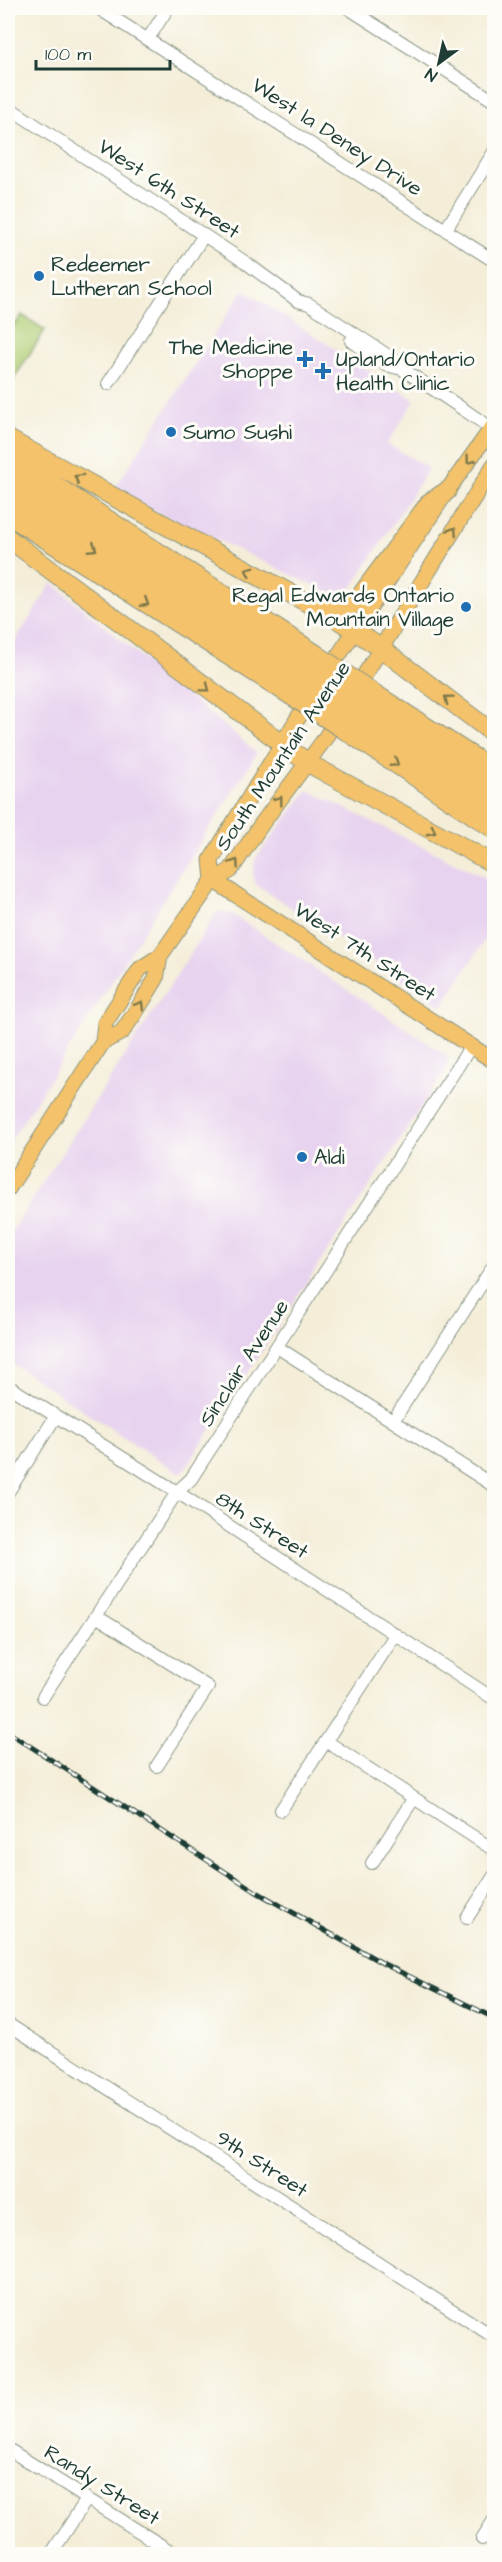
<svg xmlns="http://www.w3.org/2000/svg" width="502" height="2562" font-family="'Architects Daughter',sans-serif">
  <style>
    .built { fill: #e7d2ef }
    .green { fill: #b1cf76; stroke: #688655; stroke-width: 1.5 }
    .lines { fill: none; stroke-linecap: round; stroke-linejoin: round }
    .minor-casing { stroke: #8a9686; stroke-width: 14 }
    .major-casing { stroke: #8a9686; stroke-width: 17 }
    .highway-casing { stroke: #8a9686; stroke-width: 20 }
    .minor { stroke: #fff; stroke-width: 12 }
    .major { stroke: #f3c26a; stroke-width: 15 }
    .highway { stroke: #f3c26a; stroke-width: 18 }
    .rail-casing { stroke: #1f3d34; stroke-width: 5 }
    .rail { stroke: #fdfcf7; stroke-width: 3; stroke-dasharray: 9; stroke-linecap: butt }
    .highway-bridge-casing { stroke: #8a9686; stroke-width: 20; stroke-linecap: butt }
    .highway-bridge { stroke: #f3c26a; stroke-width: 18 }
    .oneway { stroke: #7e794c }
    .poi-dot { fill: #1f6fb2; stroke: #fdfcf7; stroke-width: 2 }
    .labels { text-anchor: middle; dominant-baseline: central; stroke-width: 6; stroke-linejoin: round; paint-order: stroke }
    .street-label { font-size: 21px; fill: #1f3d34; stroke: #fdfcf7 }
    .poi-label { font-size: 21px; fill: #1f3d34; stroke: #fdfcf7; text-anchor: start }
  </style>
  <rect width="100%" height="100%" fill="#fdfcf7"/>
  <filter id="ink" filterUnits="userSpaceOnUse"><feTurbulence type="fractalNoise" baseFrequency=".0167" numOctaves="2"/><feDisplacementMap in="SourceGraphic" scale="12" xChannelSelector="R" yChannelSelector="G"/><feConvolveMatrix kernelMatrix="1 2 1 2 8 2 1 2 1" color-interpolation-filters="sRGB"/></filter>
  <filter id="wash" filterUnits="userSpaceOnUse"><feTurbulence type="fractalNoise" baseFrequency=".008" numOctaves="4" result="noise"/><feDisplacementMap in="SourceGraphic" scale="24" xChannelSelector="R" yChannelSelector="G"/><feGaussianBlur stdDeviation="1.35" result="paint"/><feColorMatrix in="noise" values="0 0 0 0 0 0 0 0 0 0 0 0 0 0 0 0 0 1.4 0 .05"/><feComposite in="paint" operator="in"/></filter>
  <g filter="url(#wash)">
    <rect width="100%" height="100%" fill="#f4eed9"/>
    <path class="built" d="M 243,290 L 415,400 L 387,444 L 429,468 L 348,594 L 328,592 L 113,491 Z
      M 52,583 L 257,753 L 8,1145 L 8,652 Z
      M 308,790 L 494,882 L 494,926 L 442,1006 L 255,884 L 253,877 L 255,859 Z
      M 218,911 L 233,915 L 448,1056 L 448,1060 L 445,1071 L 183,1472 L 177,1472 L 8,1361 L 8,1237 Z"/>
    <path class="green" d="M 22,315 L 45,330 L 8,388 L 8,320 L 15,325 Z"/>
  </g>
  <g filter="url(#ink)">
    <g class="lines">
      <defs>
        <path id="minor" d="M 98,8 L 494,261
          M 348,8 L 494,101
          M 148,39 L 168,8
          M 8,107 L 245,262 L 298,301 L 309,304 L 395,360 L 402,369
          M 446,229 L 494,152
          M 351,341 L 386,365 L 402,369 L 436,391 L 494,430
          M 108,384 L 204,235
          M 277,1347 L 494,1486
          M 8,1386 L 177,1492 L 494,1699
          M 393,1421 L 494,1265
          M 8,1492 L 56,1416
          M 96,1616 L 208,1687 L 157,1766
          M 43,1697 L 177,1492 L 191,1479 L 471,1046
          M 326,1741 L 494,1850
          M 281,1810 L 395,1635
          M 372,1863 L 414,1798
          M 467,1918 L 494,1876
          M 8,2024 L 494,2337
          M 8,2449 L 175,2554
          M 482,2539 L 494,2520
          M 51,2554 L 87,2499"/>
        <path id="major" d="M 327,673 L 447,491 L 494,425
          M 354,692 L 494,465
          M 213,880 L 211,860 L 312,695
          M 213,880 L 494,1061
          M 103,1042 L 122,1032 L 135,1013 L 156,979 L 160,956
          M 8,1189 L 103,1042 L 105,1023 L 140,969 L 160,956 L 213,880 L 230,871 L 263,822 L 324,740 L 339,715"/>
        <path id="highway" d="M 8,439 L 337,619 L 382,649 L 494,734
          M 8,455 L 316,654
          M 8,476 L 304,667
          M 8,494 L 299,680
          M 8,515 L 290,695
          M 8,538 L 308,763 L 494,864
          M 322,608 L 335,611 L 348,609 L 361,595 L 430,502 L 447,491
          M 372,692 L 494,770
          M 364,706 L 494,791
          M 356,717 L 494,809
          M 346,731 L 494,829"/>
      </defs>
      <use href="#minor" class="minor-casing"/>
      <use href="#major" class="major-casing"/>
      <use href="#highway" class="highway-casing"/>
      <use href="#minor" class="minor"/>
      <use href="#major" class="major"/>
      <use href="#highway" class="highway"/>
      <defs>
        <path id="rail" d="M 8,1732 L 255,1891 L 384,1964 L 494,2018"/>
      </defs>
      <use href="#rail" class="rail-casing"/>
      <use href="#rail" class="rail"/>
      <defs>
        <path id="highway-bridge" d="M 316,654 L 372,692
          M 304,667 L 364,706
          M 299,680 L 356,717
          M 290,695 L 346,731"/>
      </defs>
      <use href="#highway-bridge" class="highway-bridge-casing"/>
      <use href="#highway-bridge" class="highway-bridge"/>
    </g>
    <defs><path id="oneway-chevron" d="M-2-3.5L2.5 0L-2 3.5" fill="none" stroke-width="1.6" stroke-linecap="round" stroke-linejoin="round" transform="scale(1.5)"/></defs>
    <g class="oneway">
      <use href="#oneway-chevron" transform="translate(470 460) rotate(126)"/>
      <use href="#oneway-chevron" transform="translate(78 478) rotate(-151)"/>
      <use href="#oneway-chevron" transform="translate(453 531) rotate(-57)"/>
      <use href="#oneway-chevron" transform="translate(93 548) rotate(32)"/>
      <use href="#oneway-chevron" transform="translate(249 571) rotate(-152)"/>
      <use href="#oneway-chevron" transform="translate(145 603) rotate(32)"/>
      <use href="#oneway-chevron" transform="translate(206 688) rotate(37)"/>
      <use href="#oneway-chevron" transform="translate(448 699) rotate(-143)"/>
      <use href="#oneway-chevron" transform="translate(395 763) rotate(33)"/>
      <use href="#oneway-chevron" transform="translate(279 800) rotate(-52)"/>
      <use href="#oneway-chevron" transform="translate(432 831) rotate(28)"/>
      <use href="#oneway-chevron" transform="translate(235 863) rotate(-56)"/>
      <use href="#oneway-chevron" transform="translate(140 1005) rotate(-58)"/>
    </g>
  </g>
  <g class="poi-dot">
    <circle cx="39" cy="276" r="6"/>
    <path d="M302 350h6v6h6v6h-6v6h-6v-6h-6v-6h6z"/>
    <path d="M320 362h6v6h6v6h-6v6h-6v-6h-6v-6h6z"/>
    <circle cx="171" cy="432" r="6"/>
    <circle cx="466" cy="607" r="6"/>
    <circle cx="302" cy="1157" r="6"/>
  </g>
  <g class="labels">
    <g class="street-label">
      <text transform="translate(337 137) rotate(33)">West la Deney Drive</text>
      <text transform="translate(169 189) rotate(33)">West 6th Street</text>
      <text transform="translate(283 756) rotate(-56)">South Mountain Avenue</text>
      <text transform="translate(365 952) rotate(33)">West 7th Street</text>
      <text transform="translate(244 1363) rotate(-57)">Sinclair Avenue</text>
      <text transform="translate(262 1525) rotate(33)">8th Street</text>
      <text transform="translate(262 2164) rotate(33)">9th Street</text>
      <text transform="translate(102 2485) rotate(32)">Randy Street</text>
    </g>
    <g class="poi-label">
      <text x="51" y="264">Redeemer<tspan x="51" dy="24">Lutheran School</tspan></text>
      <text x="293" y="347" text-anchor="end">The Medicine<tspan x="293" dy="24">Shoppe</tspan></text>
      <text x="336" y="359">Upland/Ontario<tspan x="336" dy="24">Health Clinic</tspan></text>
      <text x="183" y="432">Sumo Sushi</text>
      <text x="454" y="595" text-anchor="end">Regal Edwards Ontario<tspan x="454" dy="24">Mountain Village</tspan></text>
      <text x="314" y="1157">Aldi</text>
    </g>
  </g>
  <rect width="502" height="2562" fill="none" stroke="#fdfcf7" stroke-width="30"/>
  <g transform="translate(439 63) rotate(213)" stroke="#fdfcf7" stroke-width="4.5" paint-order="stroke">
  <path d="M0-4.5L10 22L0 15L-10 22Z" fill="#1f3d34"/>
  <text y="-9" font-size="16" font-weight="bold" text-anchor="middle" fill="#1f3d34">N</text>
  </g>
  <path d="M36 60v9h134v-9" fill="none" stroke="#1f3d34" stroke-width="3"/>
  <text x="45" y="60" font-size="18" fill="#1f3d34" stroke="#fdfcf7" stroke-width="4.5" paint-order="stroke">100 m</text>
</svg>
